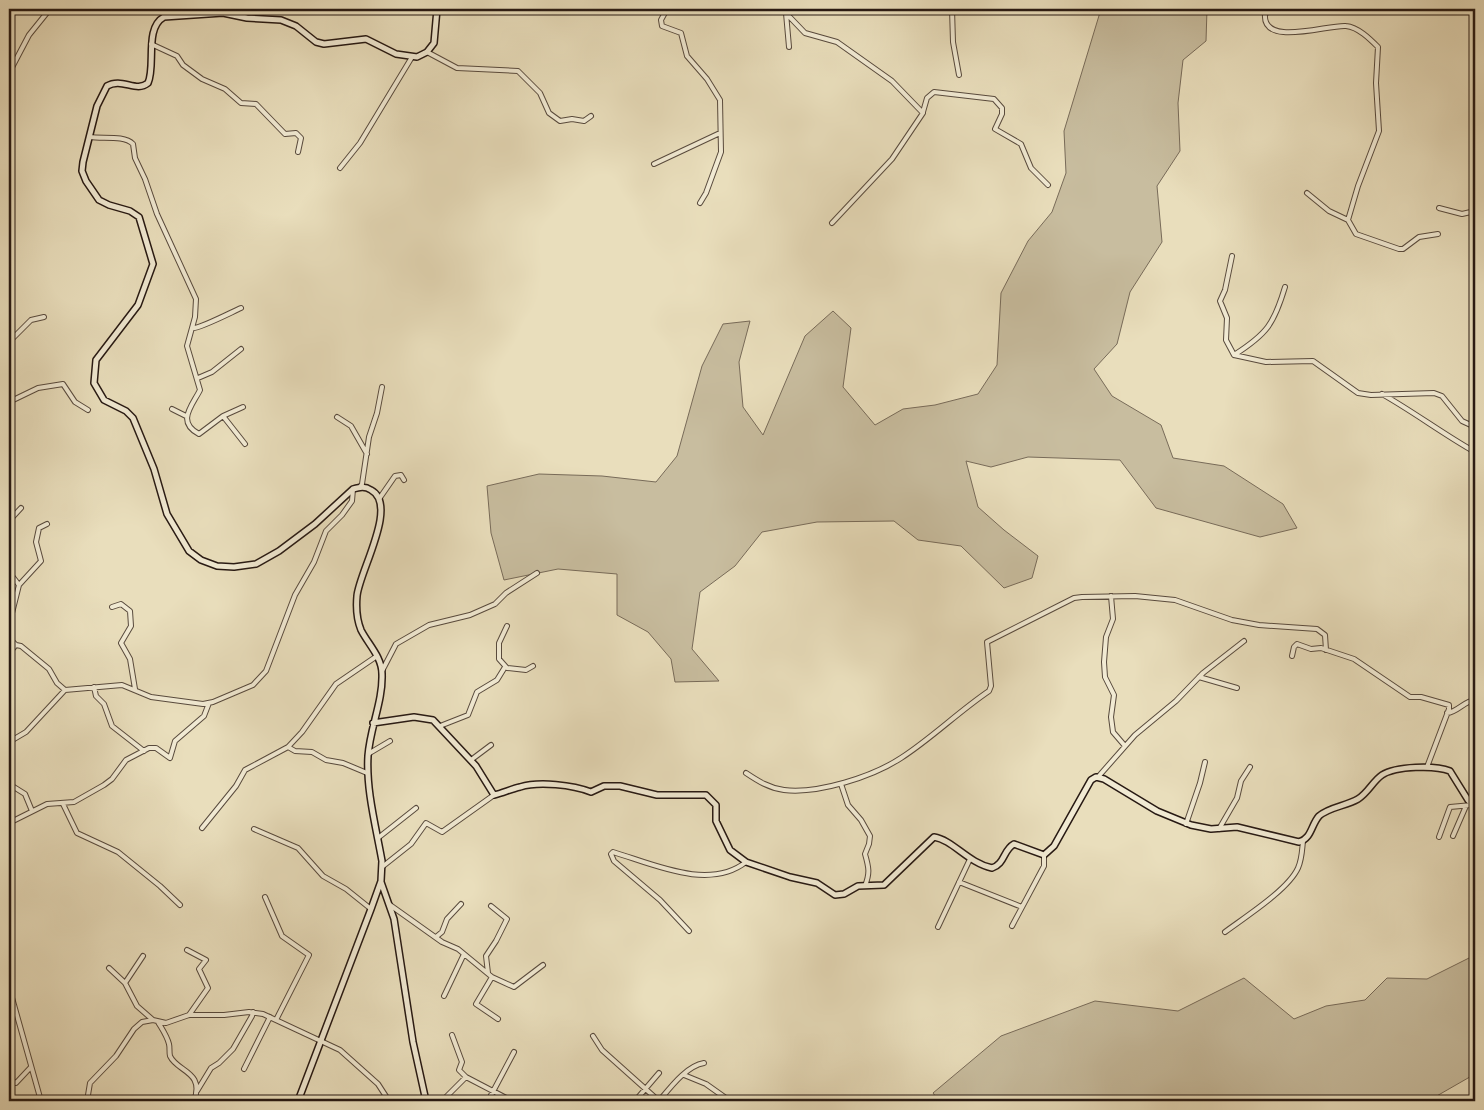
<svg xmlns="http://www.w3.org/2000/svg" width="1484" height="1110" font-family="'IM FELL Double Pica',serif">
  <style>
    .grass { fill: #c8bd9f; stroke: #786b59 }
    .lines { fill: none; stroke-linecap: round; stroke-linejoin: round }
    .street-casing { stroke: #584a3d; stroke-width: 6 }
    .secondary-casing { stroke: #271913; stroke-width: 8 }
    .street { stroke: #f1ead3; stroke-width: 4 }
    .secondary { stroke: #f1ead3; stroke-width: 5 }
  </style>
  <rect width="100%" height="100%" fill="#e9debc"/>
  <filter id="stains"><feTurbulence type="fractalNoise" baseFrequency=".004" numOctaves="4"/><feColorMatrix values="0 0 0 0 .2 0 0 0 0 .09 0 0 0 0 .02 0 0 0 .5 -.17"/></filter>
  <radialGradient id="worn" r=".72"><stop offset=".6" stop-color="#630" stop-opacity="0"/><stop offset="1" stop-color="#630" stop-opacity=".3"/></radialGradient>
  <path class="grass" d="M 1101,9 L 1207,9 L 1206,41 L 1183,60 L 1178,103 L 1180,151 L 1157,186 L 1162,242 L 1130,292 L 1117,344 L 1094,369 L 1112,396 L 1161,425 L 1173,458 L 1224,466 L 1283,504 L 1297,528 L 1260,537 L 1156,508 L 1120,460 L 1028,457 L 991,467 L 966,461 L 978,507 L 1004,530 L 1038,556 L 1032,578 L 1004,588 L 961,546 L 918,540 L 894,521 L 817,522 L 762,532 L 735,566 L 700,592 L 692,649 L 719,681 L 675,682 L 671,659 L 648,632 L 617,615 L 617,574 L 558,569 L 504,580 L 491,533 L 487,486 L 539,474 L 602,476 L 656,482 L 677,456 L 702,366 L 723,324 L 750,321 L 739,362 L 743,407 L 763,435 L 805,336 L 833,311 L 851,328 L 843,387 L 875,425 L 903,409 L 935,405 L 978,394 L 997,365 L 1001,293 L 1028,241 L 1052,212 L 1066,173 L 1064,131 Z
    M 1475,955 L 1475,1074 L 1428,1101 L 939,1101 L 933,1093 L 1001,1036 L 1095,1001 L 1178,1011 L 1244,978 L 1294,1019 L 1326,1006 L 1365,1000 L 1387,978 L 1427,979 Z"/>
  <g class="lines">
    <defs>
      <path id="street" d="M 667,9 L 661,20 L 662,26 L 681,33 L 687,56 L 707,79 L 720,100 L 721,152 L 706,193 L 700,203
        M 782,9 L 805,33 L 837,42 L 892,81 L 923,113 L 892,159 L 832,223
        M 952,9 L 953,42 L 959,75
        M 1272,9 L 1265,14 C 1262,48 1329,24 1346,26 C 1358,27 1370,39 1378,47 L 1376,83 L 1379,131 L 1358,186 L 1348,220
        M 786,13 L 789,47
        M 151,44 L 177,56 L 183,65 L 202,79 L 225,89 L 241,103 L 256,104 L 285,134 L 296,133 L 301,138 L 298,152
        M 427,52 L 457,68 L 518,71 L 540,93 L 549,113 L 560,121 L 572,119 L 584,121 L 591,116
        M 9,73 L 29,35 L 50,9
        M 923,112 L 927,98 L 934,92 L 994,99 L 1002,108 L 1002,114 L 995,129 L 1021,144 L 1031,168 L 1048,185
        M 90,137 C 103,139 124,135 133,144 L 135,158 L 145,179 L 157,214 L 196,299 L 195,317 L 187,346 L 200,390 C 192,406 176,422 199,434 L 223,416 L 243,407
        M 654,164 L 720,133
        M 340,168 L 360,143 L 412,57
        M 1307,193 L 1329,211 L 1348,220 L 1356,234 L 1399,249 L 1403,249 L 1419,237 L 1438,234
        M 1439,208 L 1462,214 L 1475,211
        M 1232,256 L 1225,290 L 1220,301 L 1227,318 L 1226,340 L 1234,355 L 1266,362 L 1313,361 L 1358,393 L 1371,395 L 1434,393 L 1442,396 L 1462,421 L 1475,427
        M 193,328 C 199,329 232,312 241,308
        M 9,342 L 31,320 L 44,317
        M 1234,355 C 1267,334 1274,324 1285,287
        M 198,378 L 212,372 L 241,349
        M 1382,394 C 1414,412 1443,434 1475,452
        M 9,402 L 38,388 L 63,384 L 75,402 L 88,410
        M 172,409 L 186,416
        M 223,416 L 245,444
        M 337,417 L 351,426 L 367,454
        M 9,469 L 11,470
        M 360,487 L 362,484 L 369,437 L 377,413 L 382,387
        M 379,499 L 395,476 L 401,475 L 404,480
        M 9,521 L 21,508
        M 9,572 L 19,585
        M 1111,596 L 1113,619 L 1106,637 L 1104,662 L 1105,677 L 1114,695 L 1111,717 L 1113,732 L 1125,746
        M 112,607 L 121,604 L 130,611 L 131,626 L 121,643 L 130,659 L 135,689
        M 9,625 L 19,585 L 41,561 L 36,542 L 39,528 L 47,524
        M 507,626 L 499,643 L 499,659 L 507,668 L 526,670 L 533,666
        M 9,638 L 16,645
        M 9,653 L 16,645 L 21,646 L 49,669 L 57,683 L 65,690 L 122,685 L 151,697 L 203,704 L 213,702 L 253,685 L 266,671 L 295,595 L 314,562 L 326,531 L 342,515 L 352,501 L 353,489
        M 1292,656 L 1294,647 L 1297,644 L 1311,649 L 1321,648 L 1354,659 L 1410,697 L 1421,697 L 1449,705 L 1449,709 L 1427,767
        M 382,671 L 396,644 L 429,625 L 470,615 L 495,604 L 506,593 L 537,573
        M 1199,677 L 1237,688
        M 94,687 L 96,696 L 104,704 L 112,726 L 144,751
        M 1447,713 C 1458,712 1464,701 1475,700
        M 440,726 L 468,715 L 477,692 L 497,680 L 505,667
        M 9,742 L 26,732 L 65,690
        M 288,747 L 302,732 L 336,684 L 377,656
        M 368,754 L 390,741
        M 471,760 L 491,745
        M 746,773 C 758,781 769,788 784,790 C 818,794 872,777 901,758 C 932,738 958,712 989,691 L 991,686 L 987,642 L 1074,598 L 1082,597 L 1135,596 L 1175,600 L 1232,620 L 1259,625 L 1317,629 L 1325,635 L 1326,650
        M 1098,777 L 1135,735 L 1176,701 L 1203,673 L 1244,641
        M 9,784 L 25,794 L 32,811
        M 841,784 L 848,805 L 861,820 L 870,836 L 869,844 L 865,854 C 869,868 870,873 865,886
        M 63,804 L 77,833 L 118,852 L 160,886 L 180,905
        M 9,823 L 47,804 L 74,802 L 104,785 L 112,779 L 126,760 L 149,748 L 156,748 L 170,758 L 175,741 L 204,716 L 209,703
        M 1186,824 L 1200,783 L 1205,762
        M 202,828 L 236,786 L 245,770 L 288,747 L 295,751 L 312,752 L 326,760 L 343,763 L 367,773
        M 254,829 L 298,848 L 323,876 L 346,889 L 371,909
        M 1219,829 L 1237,798 L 1241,781 L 1250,767
        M 1453,836 L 1466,806
        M 1439,837 L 1450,807 L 1472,805
        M 378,838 L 416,808
        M 382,867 L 411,844 L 426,823 L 442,832 L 494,795
        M 959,882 L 1022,907
        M 265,897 L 282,936 L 309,955 L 276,1020
        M 390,905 L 442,942 L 458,949 L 492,977 L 514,987 L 543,965
        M 1012,926 L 1044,866 L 1044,855
        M 938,927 L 970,859
        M 689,931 L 660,900 L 614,861 L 611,854 L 613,852 C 653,864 709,891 746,862
        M 1225,932 C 1245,917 1288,890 1298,868 C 1302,859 1302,850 1303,841
        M 436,937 L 442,932 L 447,919 L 461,904
        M 187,950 L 206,960 L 199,969 L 208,988 L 189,1015
        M 109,968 L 125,983 L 137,1006 L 153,1020
        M 488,973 L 486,956 L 496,941 L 507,919 L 491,906
        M 492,977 L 476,1004 L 498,1019
        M 125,983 L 143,956
        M 9,987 L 41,1101
        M 444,996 L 464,954
        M 158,1022 C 162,1029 167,1036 169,1044 C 170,1048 169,1052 170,1056 C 177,1072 205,1071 194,1101
        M 452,1035 L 462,1062 L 459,1070 L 466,1077
        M 593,1036 L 602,1050 L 659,1101
        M 244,1069 L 270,1017
        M 684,1075 L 706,1084 L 730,1101
        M 9,1081 L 16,1083 L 31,1067
        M 197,1091 L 211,1068 L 219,1063 L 233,1049 L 252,1016 L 253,1012
        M 87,1101 L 90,1083 L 116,1056 L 134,1029 L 142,1022 L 153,1020 L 166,1023 L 189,1015 L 224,1015 L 249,1012 L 263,1014 L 340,1050 L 378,1084 L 389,1101
        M 442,1101 L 466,1077 L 512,1101
        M 488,1101 L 514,1052
        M 635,1101 L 659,1073
        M 659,1101 C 670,1088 686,1066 704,1063"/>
      <path id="secondary" d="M 373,723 L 414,717 L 433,720 L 476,766 L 494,795 C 503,793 511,789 520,787 C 539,781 573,785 591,792 L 604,786 L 620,786 L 657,795 L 706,795 L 716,805 L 716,821 L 730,850 L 746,862 L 790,877 L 817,883 L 835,895 L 844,894 L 858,886 L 884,885 L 934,837 C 953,840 968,863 992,868 C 1005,864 1003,850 1014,844 L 1044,855 L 1054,846 L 1091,780 L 1096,777 L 1104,779 L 1157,811 L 1191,825 L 1211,829 L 1237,827 L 1299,842 C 1312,838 1311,825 1319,816 C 1329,807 1346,806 1358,799 C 1368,793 1373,781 1382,775 C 1396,766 1435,765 1450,771 L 1468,800 L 1475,807
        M 381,882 L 394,919 L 413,1042 L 426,1101
        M 298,1101 L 371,909 L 381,881 L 382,861 C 376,827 366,790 368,756 C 370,728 383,701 382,674 C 382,657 368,644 361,630 C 357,620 356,607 357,596 C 359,572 399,505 371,490 C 365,486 360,487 353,489 L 315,524 L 279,551 L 256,564 L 234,567 L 217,566 L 201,560 L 189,551 L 167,514 L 154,469 L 133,418 L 126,411 L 104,400 L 94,383 L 96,360 L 138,305 L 153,264 L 139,217 L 130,211 L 109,205 L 99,200 L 86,181 L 82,171 L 83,162 L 97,106 L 107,86 C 122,77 136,93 148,83 C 156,66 144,28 164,17 L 223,13 L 247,18 L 281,20 L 296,26 L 316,42 L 324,44 L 366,39 L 396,54 L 417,57 L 427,52 L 434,43 L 437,9"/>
    </defs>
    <use href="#street" class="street-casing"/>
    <use href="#secondary" class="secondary-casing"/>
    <use href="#street" class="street"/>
    <use href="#secondary" class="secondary"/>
  </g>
  <rect width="1484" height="1110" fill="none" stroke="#e9debc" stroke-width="30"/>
  <rect x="10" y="10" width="1464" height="1090" fill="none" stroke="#271913" stroke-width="2.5"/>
  <rect x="15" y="15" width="1454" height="1080" fill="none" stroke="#271913"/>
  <rect width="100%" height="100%" filter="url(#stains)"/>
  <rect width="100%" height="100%" fill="url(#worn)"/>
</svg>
